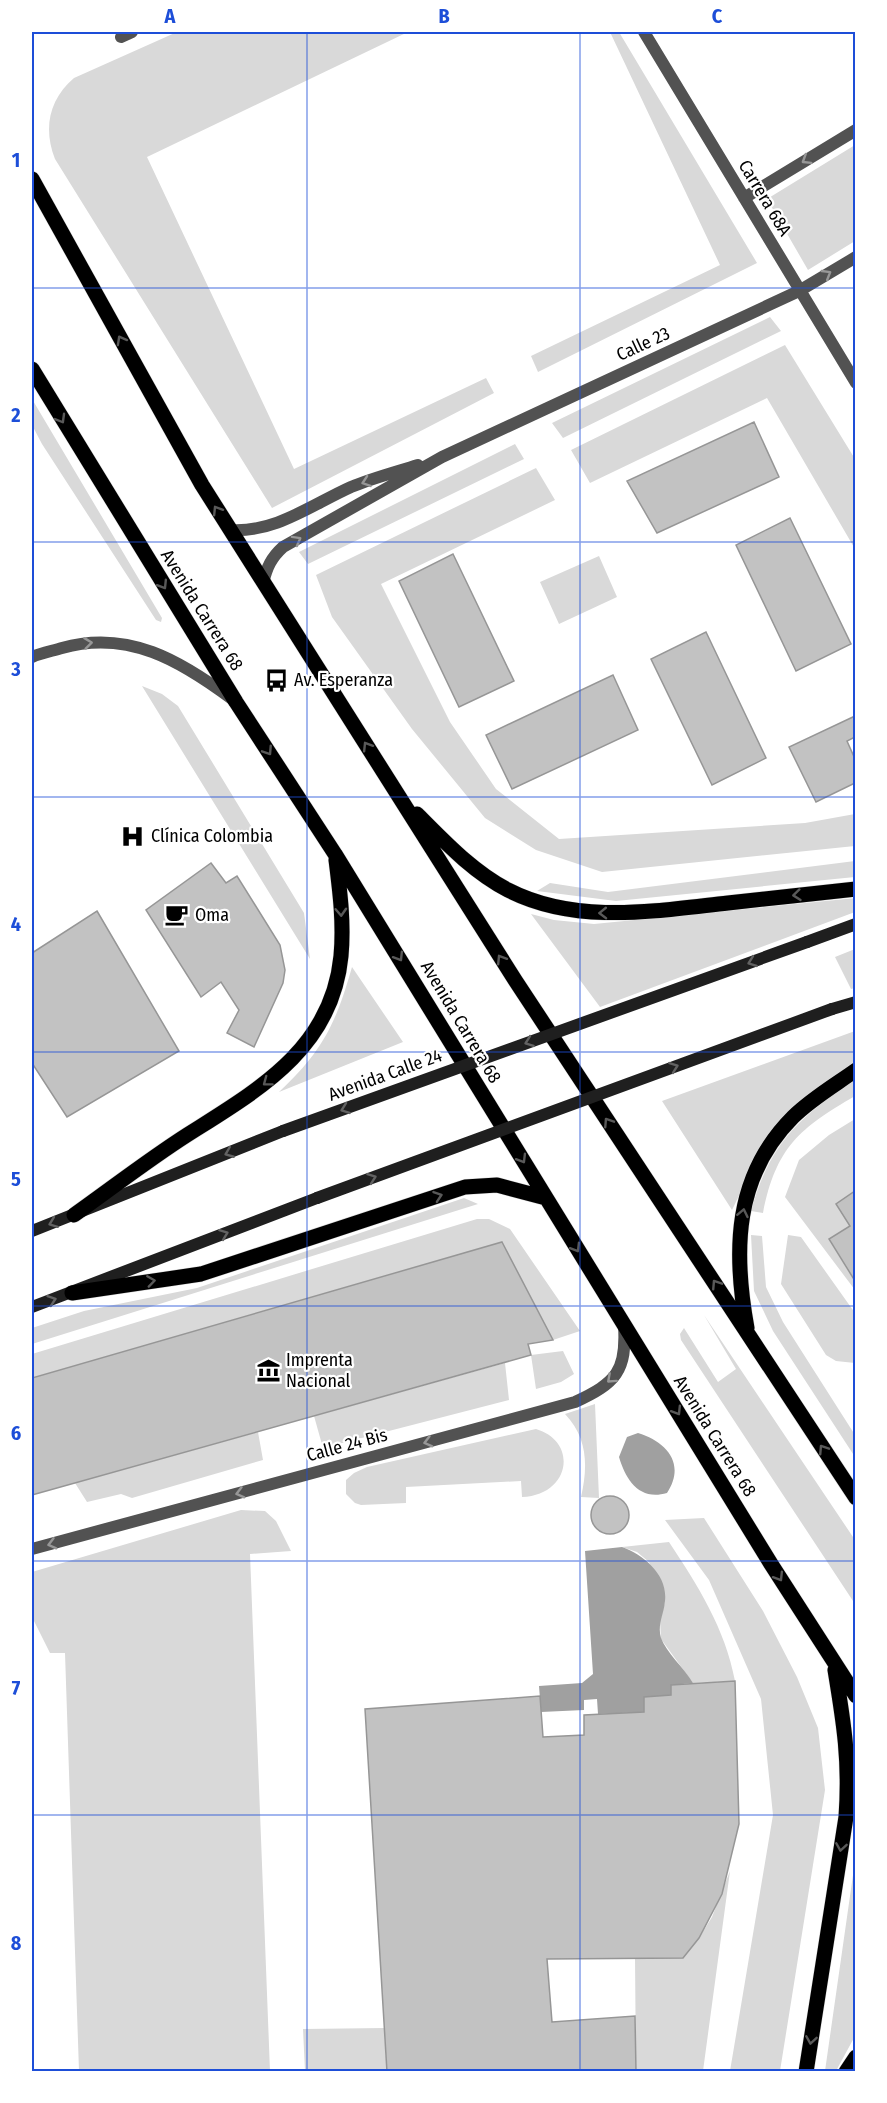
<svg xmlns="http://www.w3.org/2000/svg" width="887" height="2103" font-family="'Fira Sans Condensed',sans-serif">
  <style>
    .green { fill: #d9d9d9 }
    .water { fill: #a0a0a0 }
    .building { fill: #c2c2c2; stroke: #969696; stroke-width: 1.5 }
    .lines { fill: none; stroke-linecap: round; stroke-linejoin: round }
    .primary-casing { stroke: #dbdbdb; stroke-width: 16 }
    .minor { stroke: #525252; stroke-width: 12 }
    .tertiary { stroke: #525252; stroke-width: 12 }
    .secondary { stroke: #1f1f1f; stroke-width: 12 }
    .primary { stroke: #000; stroke-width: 15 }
    .secondary-bridge { stroke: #1f1f1f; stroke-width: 12 }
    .oneway { stroke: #979797 }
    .oneway2 { stroke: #595959 }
    .oneway3 { stroke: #626262 }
    .grid { fill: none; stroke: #1d4ed8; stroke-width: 1.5; stroke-opacity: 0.55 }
    .labels { text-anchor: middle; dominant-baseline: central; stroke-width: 4.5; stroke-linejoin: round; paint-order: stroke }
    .street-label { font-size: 18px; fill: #000; stroke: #fff }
    .poi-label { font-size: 18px; fill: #000; stroke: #fff; text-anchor: start }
    .neatline { fill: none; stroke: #1d4ed8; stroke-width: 2 }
    .grid-label { font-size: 20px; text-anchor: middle; font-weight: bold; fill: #1d4ed8 }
  </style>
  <rect width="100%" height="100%" fill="#fff"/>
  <path class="green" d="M 177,32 L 408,32 L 147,157 L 294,469 L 486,378 L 494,393 L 272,508 L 55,159 C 43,129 49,99 74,78 Z
    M 610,32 L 619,32 L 757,263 L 538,372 L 531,356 L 720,265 Z
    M 855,145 L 855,241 L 808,270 L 767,199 Z
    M 770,317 L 781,331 L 563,438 L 552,423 Z
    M 785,345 L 855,459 L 855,549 L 767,398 L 590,483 L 571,450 Z
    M 32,399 L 162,618 L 161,622 L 156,620 L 42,444 L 32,425 Z
    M 515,444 L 524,459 L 308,564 L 299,552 Z
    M 536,468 L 555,500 L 381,584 L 450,722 L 496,789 L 559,839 L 805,823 L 855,814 L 855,846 L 602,872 L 536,850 L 485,818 L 412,729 L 332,617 L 316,575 Z
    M 599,556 L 617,597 L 559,624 L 540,582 Z
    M 142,686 L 162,694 L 178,706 L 304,913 L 310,959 Z
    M 855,861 L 855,877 L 616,901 L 537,891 L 550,883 L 608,892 Z
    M 856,898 L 855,912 L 600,1007 L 531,914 L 554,920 L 594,924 Z
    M 855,949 L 855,988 L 851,989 L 835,957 Z
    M 352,967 L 403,1042 L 279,1092 C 323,1051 336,1023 352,967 Z
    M 855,1031 L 855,1061 L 793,1108 L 759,1155 L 732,1210 L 662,1101 Z
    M 855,1078 L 855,1096 C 800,1128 776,1147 763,1213 L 751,1211 C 770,1142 799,1119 855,1078 Z
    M 855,1119 L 855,1191 L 837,1204 L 850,1226 L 829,1239 L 855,1282 L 855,1290 L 785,1197 L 799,1160 L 829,1135 Z
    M 464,1198 L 478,1204 L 32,1344 L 32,1328 L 84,1311 L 197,1288 Z
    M 477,1219 L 489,1219 L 510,1229 L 580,1331 L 553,1340 L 502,1242 L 32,1378 L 32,1354 Z
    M 751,1235 L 762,1236 L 766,1287 L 783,1322 L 855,1435 L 855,1457 L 773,1331 L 754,1291 Z
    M 788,1235 L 801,1237 L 855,1313 L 855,1363 L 836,1361 L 826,1355 L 781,1284 Z
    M 704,1315 L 855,1540 L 855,1604 L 681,1340 L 680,1334 L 684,1328 L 718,1382 L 736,1369 Z
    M 563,1351 L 574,1374 L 561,1382 L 536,1389 L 531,1355 Z
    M 505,1363 L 509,1400 L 323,1448 L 314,1416 Z
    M 595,1404 L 599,1498 L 581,1497 C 588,1467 588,1438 565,1414 Z
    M 536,1429 C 579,1442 570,1495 522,1497 L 521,1481 L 406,1487 L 406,1503 L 361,1505 L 355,1503 L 346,1494 L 346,1480 L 354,1473 L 367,1467 Z
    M 258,1432 L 263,1460 L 132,1498 L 121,1494 L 87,1502 L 75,1483 Z
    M 241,1510 L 265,1511 L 276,1521 L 291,1551 L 250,1554 L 270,2071 L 79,2071 L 65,1653 L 50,1653 L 32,1617 L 32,1572 Z
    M 704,1518 L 763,1611 L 797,1677 L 818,1728 L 825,1790 L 780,2071 L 730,2071 L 773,1815 L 761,1699 L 709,1580 L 665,1520 Z
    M 669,1542 C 698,1586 725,1628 735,1681 L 693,1683 L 661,1639 L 660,1621 L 665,1602 L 649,1562 L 637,1552 L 622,1547 Z
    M 855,1861 L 855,2036 L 836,2071 L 825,2071 Z
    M 730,1871 L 703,2071 L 636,2071 L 635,1958 L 699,1938 L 712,1917 Z
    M 384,2028 L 387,2071 L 305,2071 L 303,2029 Z"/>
  <path class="water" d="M 638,1433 C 667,1442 686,1464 667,1493 C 639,1501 626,1480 619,1457 L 627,1437 Z
    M 622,1547 C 644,1555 668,1575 665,1601 C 664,1614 657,1625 661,1638 C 666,1652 684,1668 693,1683 L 671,1685 L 671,1695 L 644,1697 L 644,1712 L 598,1714 L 597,1699 L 584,1700 L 584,1710 L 541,1712 L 539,1686 L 582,1683 L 593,1674 L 585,1551 Z"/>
  <path class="building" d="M 754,422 L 779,477 L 657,533 L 627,481 Z
    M 790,518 L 851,644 L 796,671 L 736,545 Z
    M 453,554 L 514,681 L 459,707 L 399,581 Z
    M 706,632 L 766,758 L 712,785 L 651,659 Z
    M 613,675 L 638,730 L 512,789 L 486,735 Z
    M 855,716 L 855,737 L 847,741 L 855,759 L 855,783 L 816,802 L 789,747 Z
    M 211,863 L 226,883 L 237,876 L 280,945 L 285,970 L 283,983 L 254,1047 L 227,1033 L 239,1010 L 221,982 L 201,997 L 146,910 Z
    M 97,911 L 179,1051 L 67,1117 L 32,1063 L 32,953 Z
    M 855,1191 L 855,1281 L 829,1239 L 850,1226 L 836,1204 Z
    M 502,1242 L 553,1340 L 528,1344 L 531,1355 L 32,1495 L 32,1378 Z
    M591 1515a19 19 0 1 1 38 0a19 19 0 1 1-38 0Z
    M 735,1681 L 739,1824 L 722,1894 L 699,1938 L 683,1958 L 547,1959 L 552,2022 L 635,2016 L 636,2072 L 387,2072 L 365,1709 L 540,1696 L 543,1737 L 584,1735 L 584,1715 L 644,1712 L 644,1697 L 671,1695 L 671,1685 Z"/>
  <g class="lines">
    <defs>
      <path id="primary" d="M 32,179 L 202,485 L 515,980 L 856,1498
        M 32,369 L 236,702 L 335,854 L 771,1564 L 856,1696
        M 417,814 C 445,842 473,872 508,890 C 576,925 655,911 728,903 C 771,898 813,894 856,889
        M 74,1215 C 112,1188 148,1160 187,1135 C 258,1090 332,1049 341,956 C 344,923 340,892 336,860
        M 72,1293 L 201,1274 L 465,1187 L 497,1185 L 546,1198
        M 747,1328 C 733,1251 734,1176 793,1117 C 811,1099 835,1085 856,1070
        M 806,2072 L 846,1817 C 850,1762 844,1724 835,1670
        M 846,2072 L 856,2057"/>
    </defs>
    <use href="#primary" class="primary-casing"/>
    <path class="minor" d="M 644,32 L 856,383
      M 744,198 L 856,130
      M 230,530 C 275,533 311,505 351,487 C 373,478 396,472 418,465
      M 263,583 C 267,567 271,558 283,547 L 442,457 L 799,291 L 856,257
      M 32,1549 L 575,1402 C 616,1383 627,1371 624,1326"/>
    <path class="tertiary" d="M 121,37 L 132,32
      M 32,657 C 41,653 52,651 62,648 C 128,629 181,661 232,699"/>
    <path class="secondary" d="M 807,942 L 856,924
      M 832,1009 L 856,1002
      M 32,1231 L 283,1131
      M 32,1307 L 317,1198"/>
    <use href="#primary" class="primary"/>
    <path class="secondary-bridge" d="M 283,1131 L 807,942
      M 317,1198 L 832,1009"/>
  </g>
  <defs><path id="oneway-chevron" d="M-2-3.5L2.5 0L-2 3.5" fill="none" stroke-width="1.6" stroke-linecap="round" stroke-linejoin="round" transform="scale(1.5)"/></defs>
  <g class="oneway">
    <use href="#oneway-chevron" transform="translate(806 160) rotate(148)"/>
    <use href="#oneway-chevron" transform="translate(827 274) rotate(-31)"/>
    <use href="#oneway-chevron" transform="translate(366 482) rotate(161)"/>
    <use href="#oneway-chevron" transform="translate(297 540) rotate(-29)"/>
    <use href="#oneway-chevron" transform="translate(88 643) rotate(-7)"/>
    <use href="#oneway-chevron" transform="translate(611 1379) rotate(138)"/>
    <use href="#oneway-chevron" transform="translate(428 1442) rotate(165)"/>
    <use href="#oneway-chevron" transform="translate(240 1493) rotate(165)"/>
    <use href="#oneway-chevron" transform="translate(52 1544) rotate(165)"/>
  </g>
  <g class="oneway2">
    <use href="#oneway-chevron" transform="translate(121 340) rotate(-119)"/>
    <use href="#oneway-chevron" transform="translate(61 419) rotate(60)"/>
    <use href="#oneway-chevron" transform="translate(217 510) rotate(-122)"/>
    <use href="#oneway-chevron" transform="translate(163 585) rotate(58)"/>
    <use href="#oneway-chevron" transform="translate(367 746) rotate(-122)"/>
    <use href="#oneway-chevron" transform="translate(268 751) rotate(57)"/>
    <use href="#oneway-chevron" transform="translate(797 895) rotate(174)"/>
    <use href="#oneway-chevron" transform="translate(341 912) rotate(87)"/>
    <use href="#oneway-chevron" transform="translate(603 913) rotate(179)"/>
    <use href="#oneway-chevron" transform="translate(399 957) rotate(58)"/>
    <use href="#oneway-chevron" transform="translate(501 959) rotate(-122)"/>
    <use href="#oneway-chevron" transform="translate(267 1082) rotate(143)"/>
    <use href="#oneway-chevron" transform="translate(608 1122) rotate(-123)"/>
    <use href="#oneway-chevron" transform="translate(522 1159) rotate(59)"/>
    <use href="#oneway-chevron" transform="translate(438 1196) rotate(-19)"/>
    <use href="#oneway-chevron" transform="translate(743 1213) rotate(-78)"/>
    <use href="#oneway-chevron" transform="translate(576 1248) rotate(59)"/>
    <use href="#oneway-chevron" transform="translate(151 1281) rotate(-8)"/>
    <use href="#oneway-chevron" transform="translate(716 1284) rotate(-123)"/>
    <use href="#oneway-chevron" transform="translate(677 1411) rotate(58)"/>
    <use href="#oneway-chevron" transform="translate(823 1449) rotate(-123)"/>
    <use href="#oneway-chevron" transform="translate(779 1577) rotate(58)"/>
    <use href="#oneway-chevron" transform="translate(841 1847) rotate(99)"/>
    <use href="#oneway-chevron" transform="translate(811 2040) rotate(99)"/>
  </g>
  <g class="oneway3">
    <use href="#oneway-chevron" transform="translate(752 962) rotate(160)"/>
    <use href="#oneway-chevron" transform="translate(529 1042) rotate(160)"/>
    <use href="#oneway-chevron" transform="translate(674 1067) rotate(-20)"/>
    <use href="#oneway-chevron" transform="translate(345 1109) rotate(160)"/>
    <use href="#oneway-chevron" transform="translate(229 1153) rotate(158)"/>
    <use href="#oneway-chevron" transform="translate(372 1178) rotate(-20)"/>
    <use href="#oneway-chevron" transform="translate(53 1223) rotate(159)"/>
    <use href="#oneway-chevron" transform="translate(224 1234) rotate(-21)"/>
    <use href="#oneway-chevron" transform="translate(52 1300) rotate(-19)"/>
  </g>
  <path class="grid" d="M 307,32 L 307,2072M 580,32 L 580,2072M 32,288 L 856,288M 32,542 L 856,542M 32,797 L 856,797M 32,1052 L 856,1052M 32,1306 L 856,1306M 32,1561 L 856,1561M 32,1815 L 856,1815"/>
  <defs>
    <symbol id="bus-bare" viewBox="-9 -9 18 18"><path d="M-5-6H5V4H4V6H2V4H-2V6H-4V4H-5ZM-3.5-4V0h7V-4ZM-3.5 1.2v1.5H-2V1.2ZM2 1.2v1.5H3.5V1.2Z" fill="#000" stroke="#fff" stroke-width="2.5" paint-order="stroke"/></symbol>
    <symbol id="hospital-bare" viewBox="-9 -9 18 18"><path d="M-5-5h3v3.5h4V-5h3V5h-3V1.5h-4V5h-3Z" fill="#000" stroke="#fff" stroke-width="2.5" paint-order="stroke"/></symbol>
    <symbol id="cafe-bare" viewBox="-9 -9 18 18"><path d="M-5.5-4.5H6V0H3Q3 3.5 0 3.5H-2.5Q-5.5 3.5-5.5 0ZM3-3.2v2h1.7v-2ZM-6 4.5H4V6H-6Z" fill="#000" stroke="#fff" stroke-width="2.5" paint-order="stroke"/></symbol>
    <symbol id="museum-bare" viewBox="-9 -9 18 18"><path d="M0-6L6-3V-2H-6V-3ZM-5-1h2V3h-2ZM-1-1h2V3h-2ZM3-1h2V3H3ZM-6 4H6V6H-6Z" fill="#000" stroke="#fff" stroke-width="2.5" paint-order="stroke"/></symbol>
  </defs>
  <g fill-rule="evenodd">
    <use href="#bus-bare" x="260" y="664" width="33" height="33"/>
    <use href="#hospital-bare" x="116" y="820" width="33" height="33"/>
    <use href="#cafe-bare" x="160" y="898" width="33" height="33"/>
    <use href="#museum-bare" x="252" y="1354" width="33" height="33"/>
  </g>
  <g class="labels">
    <g class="street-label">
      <text transform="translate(765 198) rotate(59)">Carrera 68A</text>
      <text transform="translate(643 344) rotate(-25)">Calle 23</text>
      <text transform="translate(202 610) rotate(58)">Avenida Carrera 68</text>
      <text transform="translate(461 1022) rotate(59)">Avenida Carrera 68</text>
      <text transform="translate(385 1075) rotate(-20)">Avenida Calle 24</text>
      <text transform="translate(715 1436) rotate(58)">Avenida Carrera 68</text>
      <text transform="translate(347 1445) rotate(-15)">Calle 24 Bis</text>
    </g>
    <g class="poi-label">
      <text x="294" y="680">Av. Esperanza</text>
      <text x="151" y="836">Clínica Colombia</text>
      <text x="195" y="915">Oma</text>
      <text x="286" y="1360">Imprenta<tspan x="286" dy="21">Nacional</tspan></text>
    </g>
  </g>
  <rect width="887" height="2103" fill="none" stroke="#ffffff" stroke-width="66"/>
  <rect x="33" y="33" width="821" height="2037" class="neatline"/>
  <g class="grid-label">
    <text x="170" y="23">A</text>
    <text x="444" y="23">B</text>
    <text x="717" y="23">C</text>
    <text x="16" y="167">1</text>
    <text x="16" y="422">2</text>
    <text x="16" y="676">3</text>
    <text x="16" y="931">4</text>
    <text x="16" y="1186">5</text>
    <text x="16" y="1440">6</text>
    <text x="16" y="1695">7</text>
    <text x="16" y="1950">8</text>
  </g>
</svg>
